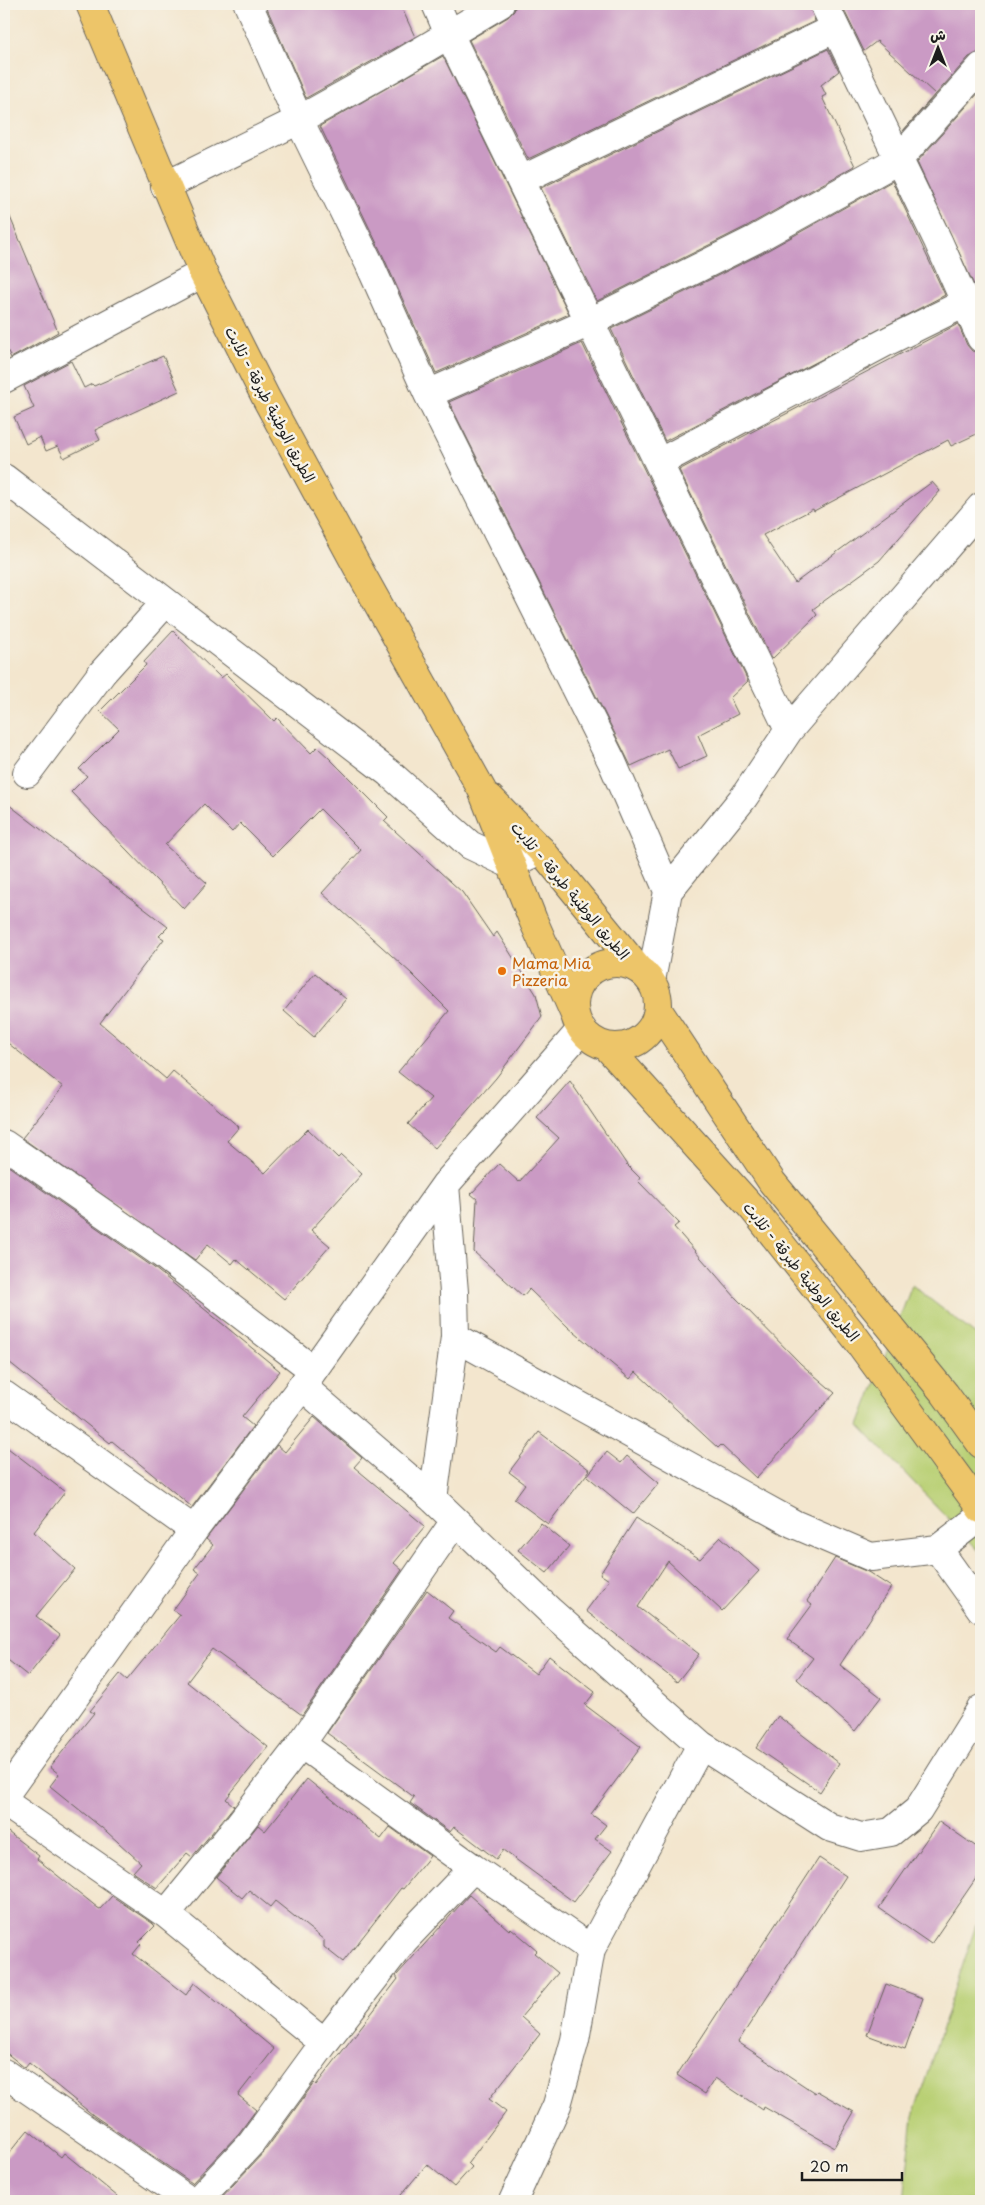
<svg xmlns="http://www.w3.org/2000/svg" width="985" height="2205" font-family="'Playpen Sans','Playpen Sans Arabic',sans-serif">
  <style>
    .green { fill: #b9d075; stroke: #6a7648 }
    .building { fill: #ca9ac4 }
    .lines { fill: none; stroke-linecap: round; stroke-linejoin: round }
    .minor-casing { stroke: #67635a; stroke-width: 30 }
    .primary-casing { stroke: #67635a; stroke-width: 30 }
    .minor { stroke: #fff; stroke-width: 28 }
    .primary { stroke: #edc569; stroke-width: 28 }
    .food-dot { fill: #e8710a; stroke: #f7f3e8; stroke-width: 2 }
    .labels { text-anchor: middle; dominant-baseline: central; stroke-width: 5; stroke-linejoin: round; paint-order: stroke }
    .street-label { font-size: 15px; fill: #1c1c1c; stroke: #f7f3e8 }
    .food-label { font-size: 15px; fill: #c56008; stroke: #f7f3e8; text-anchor: start }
  </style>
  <rect width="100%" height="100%" fill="#f7f3e8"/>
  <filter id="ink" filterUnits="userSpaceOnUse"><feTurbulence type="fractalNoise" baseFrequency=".02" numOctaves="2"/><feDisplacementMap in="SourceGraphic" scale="10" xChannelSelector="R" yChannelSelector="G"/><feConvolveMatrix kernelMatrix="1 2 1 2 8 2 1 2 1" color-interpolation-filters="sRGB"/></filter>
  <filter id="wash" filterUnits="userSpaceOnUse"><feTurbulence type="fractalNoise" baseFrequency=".0096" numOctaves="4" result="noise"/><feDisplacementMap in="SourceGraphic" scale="20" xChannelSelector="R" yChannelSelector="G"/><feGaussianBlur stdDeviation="1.12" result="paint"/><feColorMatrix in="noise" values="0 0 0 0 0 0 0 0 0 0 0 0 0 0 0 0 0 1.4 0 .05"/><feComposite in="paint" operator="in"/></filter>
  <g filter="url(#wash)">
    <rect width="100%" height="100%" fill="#f3e6ce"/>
    <path class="green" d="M 912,1285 L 981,1339 L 981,1553 L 859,1425 Z
      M 976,1925 L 981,1928 L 981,2201 L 904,2201 L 913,2116 Z"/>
    <g id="blocks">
      <path class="building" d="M 265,4 L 400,4 L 415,37 L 306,98 Z
        M 516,4 L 809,4 L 815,21 L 528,159 L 469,40 L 508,17 L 514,11 Z
        M 841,4 L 981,4 L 981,52 L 969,57 L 903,131 L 935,94 L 877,41 L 864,51 Z
        M 828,49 L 839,71 L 821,85 L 826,95 L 822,97 L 855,166 L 747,226 L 597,301 L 541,188 Z
        M 443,56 L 569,314 L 436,373 L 383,256 L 320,126 Z
        M 981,90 L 981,300 L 917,162 Z
        M 892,181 L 945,295 L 665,441 L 611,329 L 761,254 Z
        M 5,205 L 58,332 L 11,358 L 4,343 Z
        M 958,324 L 967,345 L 972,351 L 981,353 L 981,432 L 951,446 L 948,440 L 814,511 L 813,509 L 763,535 L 795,583 L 932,482 L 940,491 L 879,561 L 813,609 L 817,615 L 772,659 L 679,470 Z
        M 582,343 L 748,681 L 730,698 L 738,714 L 698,735 L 707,756 L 678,769 L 668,749 L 631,766 L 449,402 Z
        M 163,356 L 179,391 L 95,430 L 100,440 L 64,458 L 58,446 L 46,451 L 40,437 L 26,444 L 14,417 L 34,408 L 24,386 L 71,361 L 84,388 L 92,384 L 94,386 Z
        M 173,631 L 221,678 L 226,674 L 274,721 L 277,718 L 311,753 L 317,747 L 329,758 L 388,817 L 384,821 L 462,892 L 493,937 L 497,932 L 536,994 L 542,1017 L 496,1078 L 435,1148 L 408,1124 L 431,1098 L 398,1072 L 449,1011 L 411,973 L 322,893 L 361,850 L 320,809 L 273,856 L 240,823 L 232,832 L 204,804 L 165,845 L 207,883 L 184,909 L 71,792 L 87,776 L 79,769 L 119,729 L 100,711 L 146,665 L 144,662 Z
        M 4,801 L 168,927 L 159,936 L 164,939 L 100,1023 L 166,1079 L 173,1071 L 239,1127 L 227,1141 L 265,1173 L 308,1129 L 338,1158 L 341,1155 L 362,1174 L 311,1230 L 330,1246 L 284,1299 L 236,1259 L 232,1264 L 208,1244 L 195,1260 L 22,1138 L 63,1087 L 4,1040 Z
        M 315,973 L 346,999 L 314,1037 L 284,1011 Z
        M 570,1081 L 627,1165 L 640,1178 L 638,1181 L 679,1223 L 674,1227 L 736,1298 L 801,1364 L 835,1393 L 756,1478 L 721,1445 L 718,1448 L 636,1372 L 630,1379 L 568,1327 L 529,1289 L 523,1296 L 474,1252 L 477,1199 L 471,1194 L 499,1164 L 519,1182 L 559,1138 L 537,1118 Z
        M 4,1163 L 153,1267 L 280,1371 L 242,1417 L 253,1426 L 192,1507 L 112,1441 L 110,1443 L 4,1358 Z
        M 314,1417 L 362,1458 L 354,1467 L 425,1526 L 394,1563 L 402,1570 L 302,1715 L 212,1649 L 187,1682 L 268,1747 L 226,1799 L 234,1806 L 225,1817 L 192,1857 L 187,1853 L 157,1888 L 133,1872 L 141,1863 L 107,1832 L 50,1786 L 59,1774 L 50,1767 L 94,1713 L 90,1711 L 120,1674 L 127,1680 L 180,1615 L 173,1610 L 200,1573 L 194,1569 L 213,1545 L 206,1539 L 277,1445 L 285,1452 Z
        M 539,1432 L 590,1470 L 548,1524 L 514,1499 L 525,1484 L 509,1472 Z
        M 4,1445 L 65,1492 L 34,1532 L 75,1569 L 36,1616 L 60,1635 L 28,1676 L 4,1657 Z
        M 607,1452 L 621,1463 L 627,1456 L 659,1483 L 633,1514 L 587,1476 Z
        M 636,1518 L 700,1559 L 721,1537 L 759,1571 L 722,1611 L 668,1561 L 638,1607 L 699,1654 L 677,1682 L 586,1611 L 609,1580 L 600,1574 Z
        M 541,1523 L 569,1546 L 547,1573 L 518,1550 Z
        M 835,1558 L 868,1572 L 891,1587 L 840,1665 L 881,1697 L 855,1731 L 797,1679 L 813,1658 L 787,1639 L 812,1605 L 807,1601 Z
        M 427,1590 L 453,1611 L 448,1618 L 496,1652 L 500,1647 L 536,1674 L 549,1656 L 595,1692 L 585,1705 L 641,1747 L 591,1814 L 606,1825 L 595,1839 L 612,1851 L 574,1902 L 503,1850 L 496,1859 L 454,1827 L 450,1832 L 410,1803 L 414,1797 L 327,1733 Z
        M 778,1716 L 839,1763 L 820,1792 L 756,1748 Z
        M 307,1779 L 381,1839 L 390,1827 L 430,1856 L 403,1889 L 401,1888 L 343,1962 L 324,1947 L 324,1940 L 275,1901 L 270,1907 L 249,1890 L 242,1898 L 216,1877 L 258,1825 L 265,1831 Z
        M 939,1821 L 981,1850 L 981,1871 L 931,1944 L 879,1908 Z
        M 4,1829 L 39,1856 L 37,1859 L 98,1908 L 100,1909 L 112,1896 L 152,1923 L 155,1926 L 139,1942 L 141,1944 L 133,1954 L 186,1995 L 194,1983 L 274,2049 L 238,2095 L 256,2110 L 239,2133 L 192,2183 L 93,2115 L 29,2063 L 25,2068 L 4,2051 Z
        M 819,1858 L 846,1876 L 738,2042 L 815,2093 L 817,2091 L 854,2112 L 834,2147 L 764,2107 L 763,2110 L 715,2078 L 705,2094 L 677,2075 Z
        M 469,1895 L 509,1930 L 511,1928 L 537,1950 L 534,1953 L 558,1973 L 521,2017 L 540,2034 L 489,2099 L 506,2112 L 468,2163 L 472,2167 L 454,2187 L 427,2164 L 396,2201 L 218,2201 L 264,2152 L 314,2083 L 316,2085 L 398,1979 L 396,1976 Z
        M 886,1984 L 923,1998 L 905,2049 L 867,2035 Z
        M 28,2130 L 61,2157 L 64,2153 L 123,2201 L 4,2201 L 4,2159 Z"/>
    </g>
  </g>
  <g filter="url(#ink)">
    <use href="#blocks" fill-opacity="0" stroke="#67635a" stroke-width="1"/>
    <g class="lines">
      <defs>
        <path id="minor" d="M 248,4 L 299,120 L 369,263 L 428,394 L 612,762 L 668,891
          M 436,4 L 449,34 L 789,730
          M 824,4 L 938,241 L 981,338
          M 521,180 L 834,29
          M 165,186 L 299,120 L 399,64 L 500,4
          M 4,379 L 203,273
          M 428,394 L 590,322 L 754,240 L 898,160 L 981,67
          M 660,462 L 890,340 L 965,303
          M 4,478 L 389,773 L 470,845 L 510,864 L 541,850
          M 27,773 L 102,673 L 165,603
          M 651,981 L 668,891 L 744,797 L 789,730 L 981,507
          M 4,1144 L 162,1254 L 313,1370
          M 455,1337 L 794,1524 L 871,1557 L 938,1549 L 981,1516
          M 302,1386 L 433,1499 L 550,1611 L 701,1745 L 829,1827 L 861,1837 L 891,1832 L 918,1810 L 981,1709
          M 4,1395 L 194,1530
          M 433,1499 L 455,1337 L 454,1292 L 445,1185
          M 938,1549 L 981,1609
          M 301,1744 L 473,1868 L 591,1949
          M 4,1796 L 194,1530 L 302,1386 L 445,1185 L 582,1029
          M 4,1802 L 166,1914 L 324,2043
          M 166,1914 L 237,1827 L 301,1744 L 455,1521
          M 4,2073 L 190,2201
          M 197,2201 L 251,2143 L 324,2043 L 405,1939 L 473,1868
          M 513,2201 L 557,2105 L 575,2040 L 591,1949 L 701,1745"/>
        <path id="primary" d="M 90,4 L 203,273 L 266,398 L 358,568 L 482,790 L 533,920 L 575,1015
          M 490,798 L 541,850 L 639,970
          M574 1005a42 42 0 1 1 84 0a42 42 0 1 1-84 0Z
          M 658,1010 L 772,1182 L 945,1394 L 981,1444
          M 607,1047 L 753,1209 L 855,1337 L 981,1509"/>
      </defs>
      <use href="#minor" class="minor-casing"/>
      <use href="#primary" class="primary-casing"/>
      <use href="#minor" class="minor"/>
      <use href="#primary" class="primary"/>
    </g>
  </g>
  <circle class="food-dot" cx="502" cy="971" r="5"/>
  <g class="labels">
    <g class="street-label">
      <text transform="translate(271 404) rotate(62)">الطريق الوطنية طبرقة - تلابت</text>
      <text transform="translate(571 890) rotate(50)">الطريق الوطنية طبرقة - تلابت</text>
      <text transform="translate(802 1271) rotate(51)">الطريق الوطنية طبرقة - تلابت</text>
    </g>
    <g class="food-label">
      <text x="512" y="962">Mama Mia<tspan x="512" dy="17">Pizzeria</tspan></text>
    </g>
  </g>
  <rect width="985" height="2205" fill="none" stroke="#f7f3e8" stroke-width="20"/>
  <g transform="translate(938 48)" stroke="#f7f3e8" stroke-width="4" paint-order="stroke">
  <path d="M0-4L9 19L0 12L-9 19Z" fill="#1c1c1c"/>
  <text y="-8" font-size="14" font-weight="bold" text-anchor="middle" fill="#1c1c1c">ش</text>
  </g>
  <path d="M802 2172v8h100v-8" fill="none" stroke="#1c1c1c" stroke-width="2.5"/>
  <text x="810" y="2172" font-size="15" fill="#1c1c1c" stroke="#f7f3e8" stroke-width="4" paint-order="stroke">20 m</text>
</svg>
